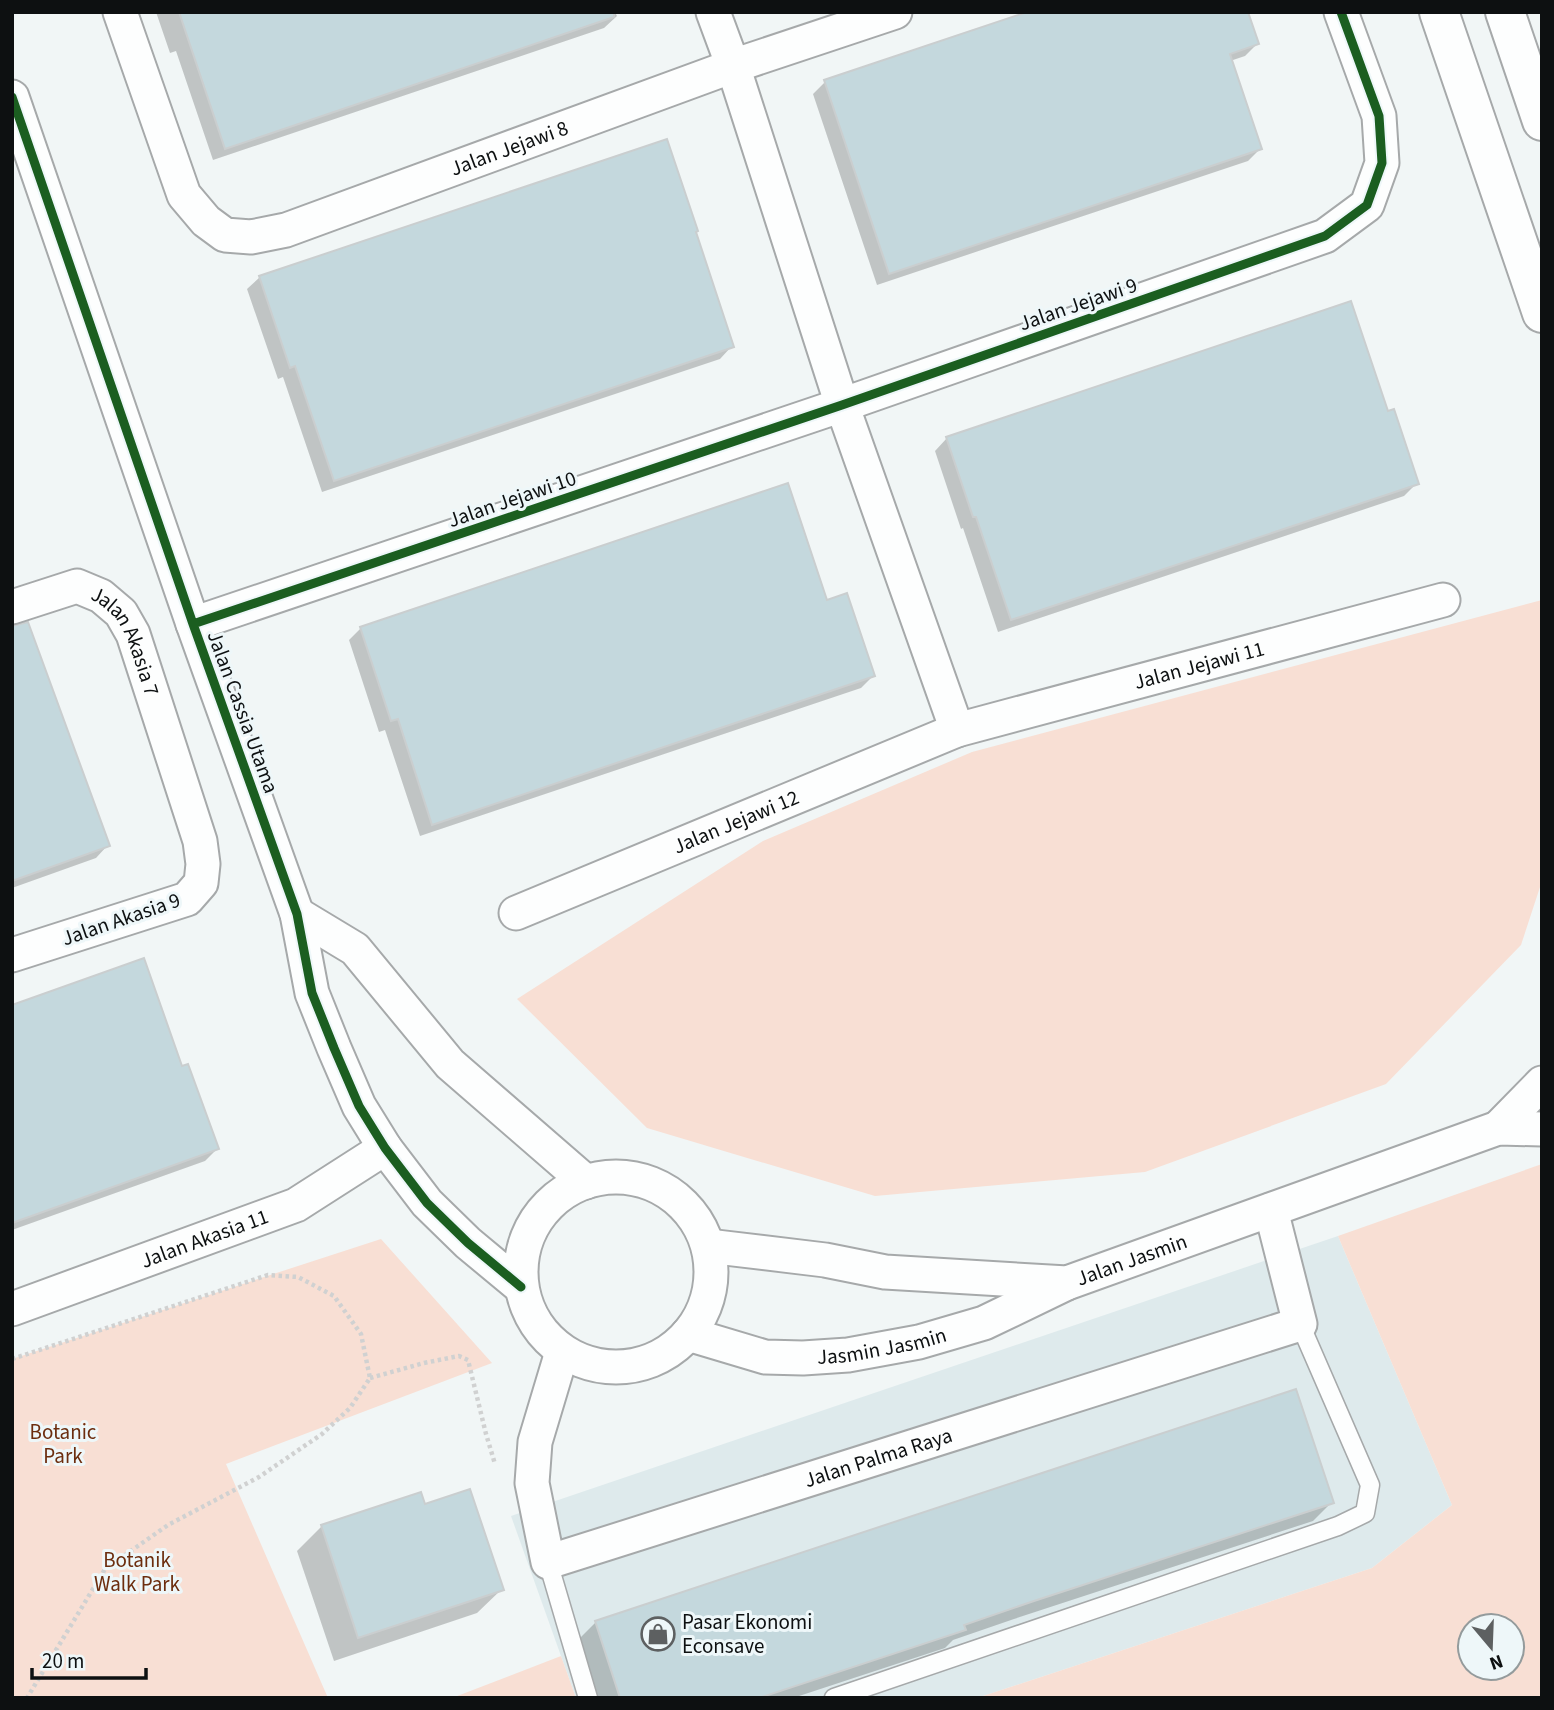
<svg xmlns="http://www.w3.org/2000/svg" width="1554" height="1710" font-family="'Source Sans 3',sans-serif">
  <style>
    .built { fill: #deeaec }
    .green { fill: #f8dfd4; fill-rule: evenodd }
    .shadow { fill: #0003 }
    .building { fill: #c4d8dd; stroke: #cacecf; stroke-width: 2 }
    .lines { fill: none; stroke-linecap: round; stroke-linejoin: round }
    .lane-casing { stroke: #a6a9aa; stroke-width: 21 }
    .street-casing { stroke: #a6a9aa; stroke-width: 37 }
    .secondary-casing { stroke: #a6a9aa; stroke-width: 42 }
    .path { stroke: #d0d1d1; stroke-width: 4.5; stroke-dasharray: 3.5 3.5; stroke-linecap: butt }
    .lane { stroke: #fdfefe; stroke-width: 18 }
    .street { stroke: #fdfefe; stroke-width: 33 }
    .secondary { stroke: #fdfefe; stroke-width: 38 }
    .cycleway-casing { stroke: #eef7f9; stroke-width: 13 }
    .cycleway { stroke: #1b5e20; stroke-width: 9 }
    .labels { text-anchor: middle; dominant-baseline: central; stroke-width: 6; stroke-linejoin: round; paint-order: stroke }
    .street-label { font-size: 21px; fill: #0d1011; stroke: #eef7f9 }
    .park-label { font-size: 21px; fill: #6c2d0e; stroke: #eef7f9 }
    .poi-label { font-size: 21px; fill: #0d1011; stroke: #eef7f9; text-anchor: start }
  </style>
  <rect width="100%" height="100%" fill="#f1f6f6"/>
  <path class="built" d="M 1338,1236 L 1452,1505 L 1372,1568 L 977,1698 L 576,1698 L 511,1516 Z"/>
  <path class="green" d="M 1542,600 L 1542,881 L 1521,945 L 1386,1084 L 1145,1172 L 875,1196 L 647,1128 L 517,999 L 763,841 L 972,752 Z
    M 1542,1164 L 1542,1698 L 977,1698 L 1372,1568 L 1452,1505 L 1338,1236 ZM 1470,1626 L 1512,1626 L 1512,1668 L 1470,1668 Z
    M 381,1239 L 492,1363 L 226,1464 L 328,1698 L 12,1698 L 12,1359 Z
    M 561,1656 L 576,1698 L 452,1698 Z"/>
  <path class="shadow" d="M 156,12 L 615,12 L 617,16 L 604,28 L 213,160 L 176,51 L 170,53 Z
    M 1257,44 L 1245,56 L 1230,61 L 1260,149 L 1248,161 L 877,285 L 813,94 L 825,82 Z
    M 694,233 L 732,346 L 720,359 L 322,492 L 283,377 L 278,379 L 247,289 L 260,277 Z
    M 1387,413 L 1417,483 L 1404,496 L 998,632 L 963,528 L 961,529 L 935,451 L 947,438 Z
    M 826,602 L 873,676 L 861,688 L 420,836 L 385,730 L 379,732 L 349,640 L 361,628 Z
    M 12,642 L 108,845 L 96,858 L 12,888 Z
    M 12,1007 L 181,1068 L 217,1149 L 205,1161 L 12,1230 Z
    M 1332,1502 L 1313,1521 L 1014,1619 L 953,1640 L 945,1648 L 793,1698 L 596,1698 L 577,1641 L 596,1622 Z
    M 424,1506 L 502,1589 L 477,1613 L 334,1661 L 297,1551 L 322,1526 Z"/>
  <path class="building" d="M 179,12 L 614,12 L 614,17 L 225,149 Z
    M 1027,12 L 1248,12 L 1259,44 L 1230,54 L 1262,149 L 889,274 L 824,80 Z
    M 667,139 L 698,231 L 696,232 L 734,347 L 334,481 L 295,366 L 290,368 L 259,276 Z
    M 1351,301 L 1388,411 L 1394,409 L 1419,484 L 1011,620 L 976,517 L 973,517 L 946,437 Z
    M 788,483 L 827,600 L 847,593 L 875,676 L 432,825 L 398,719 L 391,721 L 360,627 Z
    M 28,622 L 110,846 L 12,881 L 12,626 Z
    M 144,958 L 182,1066 L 188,1064 L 219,1149 L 12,1223 L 12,1005 Z
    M 1296,1389 L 1334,1503 L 1034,1601 L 964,1625 L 966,1630 L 759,1698 L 620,1698 L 595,1621 Z
    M 470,1489 L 504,1590 L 358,1638 L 321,1525 L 421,1492 L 425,1504 Z"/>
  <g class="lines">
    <defs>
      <path id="lane" d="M 548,1562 L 588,1698
        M 834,1698 L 1338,1526 L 1365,1513 L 1370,1485 L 1300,1324"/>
      <g id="street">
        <path id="s1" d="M 120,12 L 184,195 L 206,221 L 225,235 L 251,237 L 286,230 L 733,66 L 895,12"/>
        <path d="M 713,12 L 733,66 L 842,405 L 957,730"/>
        <path d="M 12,97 L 193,624 L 297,914 L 312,993 L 334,1048 L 359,1106 L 385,1148 L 427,1203 L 468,1243 L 521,1287"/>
        <path id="s2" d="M 12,607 L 77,586 L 101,596 L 121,613 L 133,634 L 200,841 L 203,864 L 201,883 L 187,899 L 12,955"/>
        <path d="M 193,624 L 842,405 L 1325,236 L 1367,205 L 1382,163 L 1379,116 L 1341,12"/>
        <path id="s3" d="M 516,913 L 957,730 L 1443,600"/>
        <path d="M 297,914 L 355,949 L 450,1064 L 586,1182"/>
        <path d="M 1498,1128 L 1542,1083"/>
        <circle cx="616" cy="1272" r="95"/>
        <path id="s4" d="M 708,1246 L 825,1260 L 885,1272 L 1067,1283 L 1498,1128 L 1542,1129"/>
        <path id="s5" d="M 12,1309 L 296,1205 L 385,1148"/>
        <path id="s6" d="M 688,1334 L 765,1357 L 803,1358 L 848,1355 L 919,1342 L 984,1323 L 1065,1284"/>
        <path id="s7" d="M 562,1352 L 535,1442 L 532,1483 L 548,1562 L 1300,1324 L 1271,1210"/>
      </g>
      <path id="secondary" d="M 1439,12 L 1542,313
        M 1505,12 L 1542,121"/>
    </defs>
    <use href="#lane" class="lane-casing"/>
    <use href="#street" class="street-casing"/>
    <use href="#secondary" class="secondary-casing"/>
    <path class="path" d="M 12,1359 L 268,1275 L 298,1277 L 334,1296 L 361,1334 L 370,1378 L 350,1408 L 322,1434 L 259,1477 L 168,1525 L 105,1569 L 27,1698
      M 370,1378 L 424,1363 L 459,1356 L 468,1360 L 486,1434 L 495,1464"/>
    <use href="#lane" class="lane"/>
    <use href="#street" class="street"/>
    <use href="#secondary" class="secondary"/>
    <defs>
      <path id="cycleway" d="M 12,97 L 193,624 L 297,914 L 312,993 L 334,1048 L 359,1106 L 385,1148 L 427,1203 L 468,1243 L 521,1287
        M 193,624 L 842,405 L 1325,236 L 1367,205 L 1382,163 L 1379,116 L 1341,12"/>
    </defs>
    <use href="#cycleway" class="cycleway-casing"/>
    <use href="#cycleway" class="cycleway"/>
  </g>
  <defs>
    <symbol id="shop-ring" viewBox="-11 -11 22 22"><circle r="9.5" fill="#eef7f9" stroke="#5d6061" stroke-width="1.5"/><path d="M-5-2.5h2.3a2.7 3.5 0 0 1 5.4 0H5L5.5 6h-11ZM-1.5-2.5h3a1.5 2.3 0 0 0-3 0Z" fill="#5d6061"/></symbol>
  </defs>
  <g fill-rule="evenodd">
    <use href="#shop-ring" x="639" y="1615" width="38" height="38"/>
  </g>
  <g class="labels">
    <g class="street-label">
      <text stroke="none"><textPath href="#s1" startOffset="551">Jalan Jejawi 8</textPath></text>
      <text transform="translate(1078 304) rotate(-19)">Jalan Jejawi 9</text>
      <text transform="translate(512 499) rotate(-19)">Jalan Jejawi 10</text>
      <text stroke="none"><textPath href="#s2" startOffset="147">Jalan Akasia 7</textPath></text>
      <text stroke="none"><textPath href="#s3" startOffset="728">Jalan Jejawi 11</textPath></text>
      <text transform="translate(243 712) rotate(70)">Jalan Cassia Utama</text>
      <text stroke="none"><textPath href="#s3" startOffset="238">Jalan Jejawi 12</textPath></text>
      <text transform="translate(121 919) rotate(-19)">Jalan Akasia 9</text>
      <text stroke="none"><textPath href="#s5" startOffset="205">Jalan Akasia 11</textPath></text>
      <text stroke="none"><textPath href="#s4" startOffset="430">Jalan Jasmin</textPath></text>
      <text stroke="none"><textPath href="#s6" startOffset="198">Jasmin Jasmin</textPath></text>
      <text stroke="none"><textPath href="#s7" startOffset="562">Jalan Palma Raya</textPath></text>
    </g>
    <g class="park-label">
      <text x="63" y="1432">Botanic<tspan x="63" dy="24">Park</tspan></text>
      <text x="137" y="1560">Botanik<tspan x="137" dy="24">Walk Park</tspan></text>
    </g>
    <g class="poi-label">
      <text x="682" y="1622">Pasar Ekonomi<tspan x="682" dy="24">Econsave</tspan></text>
    </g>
  </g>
  <rect width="1554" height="1710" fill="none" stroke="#0d1011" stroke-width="28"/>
  <g transform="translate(1491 1647) rotate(161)"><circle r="33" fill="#eef7f9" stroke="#949b9c" stroke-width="2"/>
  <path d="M0-5L12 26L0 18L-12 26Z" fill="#5d6061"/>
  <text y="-10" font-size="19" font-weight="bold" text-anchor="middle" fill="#0d1011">N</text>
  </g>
  <path d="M32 1668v10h114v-10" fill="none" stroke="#0d1011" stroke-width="3.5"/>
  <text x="42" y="1668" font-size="21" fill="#0d1011" stroke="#eef7f9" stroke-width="5" paint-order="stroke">20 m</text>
</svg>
